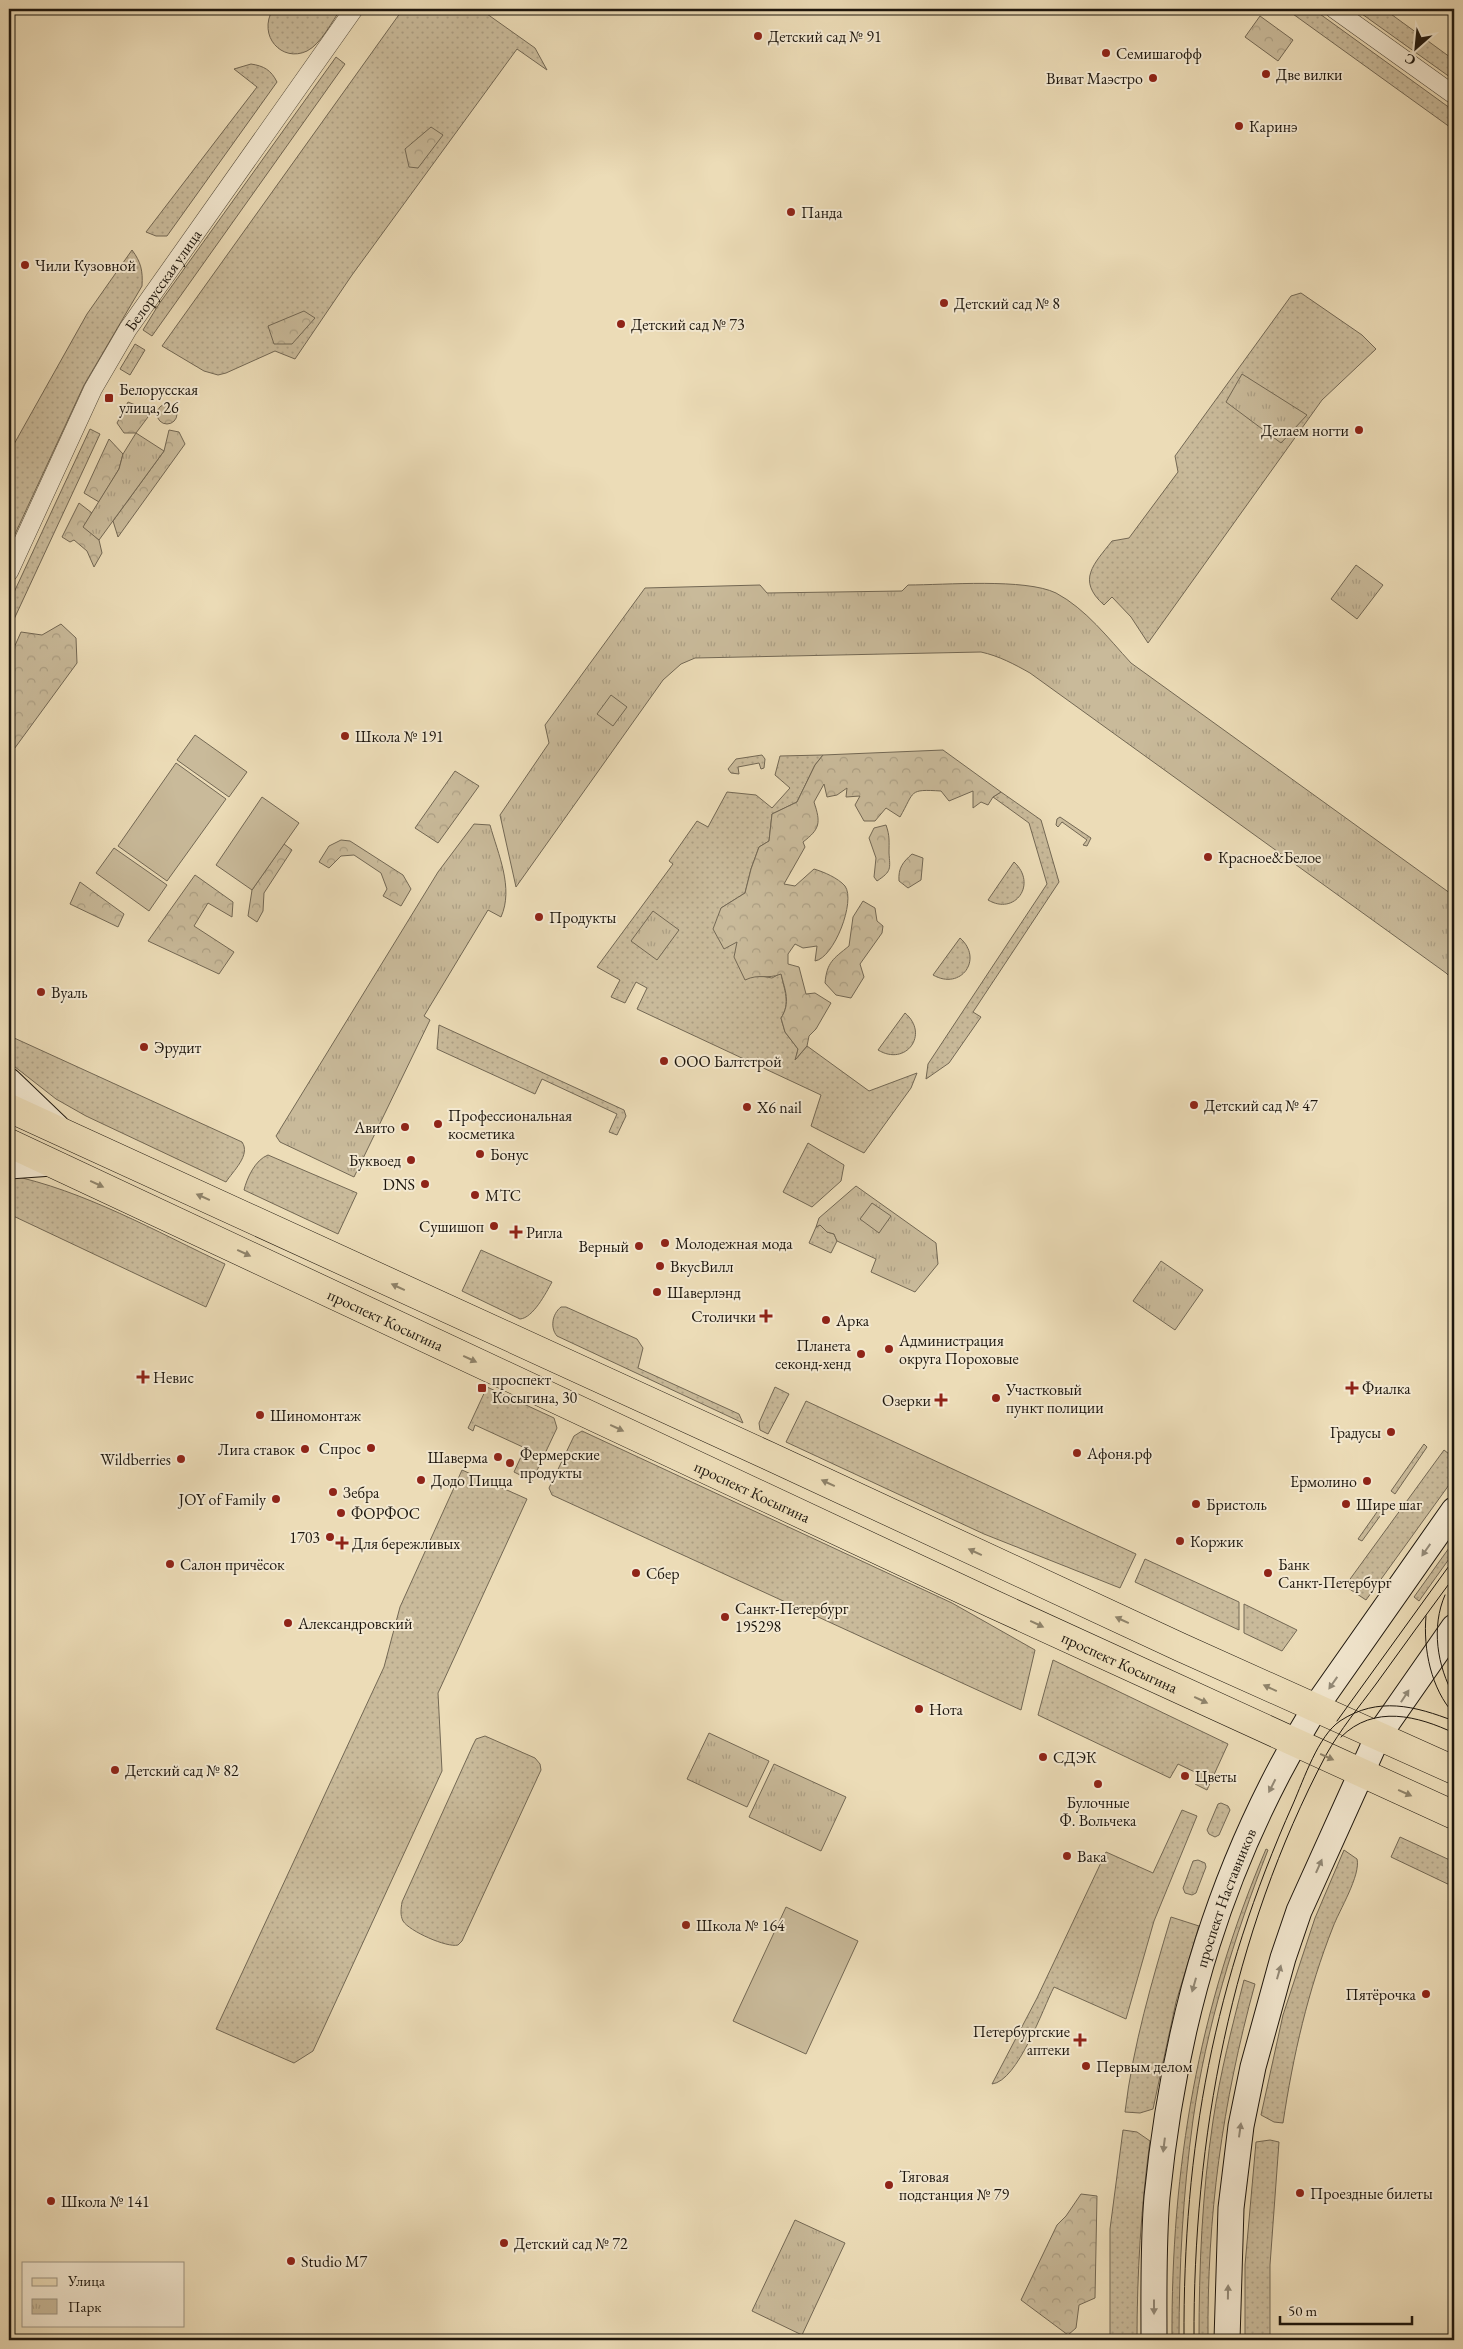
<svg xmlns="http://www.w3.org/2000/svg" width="1463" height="2349" font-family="'EB Garamond',serif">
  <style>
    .grass { fill: url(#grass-dots); stroke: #736854 }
    .forest { fill: url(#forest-crowns); stroke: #736854 }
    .park { fill: url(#park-tufts); stroke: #736854 }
    .garden { fill: #c9ba9a; stroke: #736854 }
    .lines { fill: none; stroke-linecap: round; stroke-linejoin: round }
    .street-casing { stroke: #514838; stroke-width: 19 }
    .secondary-casing { stroke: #1d160d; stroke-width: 27 }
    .primary-casing { stroke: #1d160d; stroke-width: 29 }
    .street { stroke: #f3e8d0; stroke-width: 18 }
    .secondary { stroke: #f3e8d0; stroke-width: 25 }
    .primary { stroke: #ecdcb7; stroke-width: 28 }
    .tram { stroke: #1d160d; stroke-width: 1 }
    .oneway { fill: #8f836a }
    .oneway2 { fill: #938a78 }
    .poi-dot { fill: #8f2418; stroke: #f3e8d0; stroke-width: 2 }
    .labels { text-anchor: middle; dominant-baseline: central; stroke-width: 4; stroke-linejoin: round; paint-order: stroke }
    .poi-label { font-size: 16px; fill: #1d160d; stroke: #f3e8d0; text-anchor: start }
    .street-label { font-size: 16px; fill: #1d160d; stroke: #f3e8d0 }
  </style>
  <defs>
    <pattern id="grass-dots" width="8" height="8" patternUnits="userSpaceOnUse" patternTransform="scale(1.25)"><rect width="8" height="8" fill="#c9ba9a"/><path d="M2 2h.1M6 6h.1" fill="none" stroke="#ac9f84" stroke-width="1.8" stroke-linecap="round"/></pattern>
    <pattern id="forest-crowns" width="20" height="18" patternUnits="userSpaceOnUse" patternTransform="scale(1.25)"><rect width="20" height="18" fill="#c9ba9a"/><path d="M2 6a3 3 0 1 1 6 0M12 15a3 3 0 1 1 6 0" fill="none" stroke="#ac9f84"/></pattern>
    <pattern id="park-tufts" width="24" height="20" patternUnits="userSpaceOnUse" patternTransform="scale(1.25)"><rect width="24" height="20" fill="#c9ba9a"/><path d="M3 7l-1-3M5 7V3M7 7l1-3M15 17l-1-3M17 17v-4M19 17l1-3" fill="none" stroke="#ac9f84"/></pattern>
  </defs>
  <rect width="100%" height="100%" fill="#ecdcb7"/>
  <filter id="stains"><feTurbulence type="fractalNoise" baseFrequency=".004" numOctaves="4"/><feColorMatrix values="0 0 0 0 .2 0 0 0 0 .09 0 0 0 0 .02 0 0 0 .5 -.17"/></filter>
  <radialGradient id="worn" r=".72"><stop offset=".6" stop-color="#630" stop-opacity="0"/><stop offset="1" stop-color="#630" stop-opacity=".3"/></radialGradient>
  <path class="grass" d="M 273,9 L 341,9 C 332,21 321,44 307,51 C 282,63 257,36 273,9 Z
    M 403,9 L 480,9 L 535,48 L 547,70 L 517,49 L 352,275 L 295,359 L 275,351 L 226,373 L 218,375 L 204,371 L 162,346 Z
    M 1286,9 L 1313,9 L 1454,111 L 1454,130 Z
    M 1355,9 L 1384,9 L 1454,60 L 1454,80 Z
    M 336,57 L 345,64 L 152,336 L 143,330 L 159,304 Z
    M 251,64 C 264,66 271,70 277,82 L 167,236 L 156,236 L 146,232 L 257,87 L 234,69 Z
    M 132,250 C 141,262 143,271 142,286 L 84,385 L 9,547 L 9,453 L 87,314 Z
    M 1301,293 L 1362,335 L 1376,349 L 1322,400 L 1148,643 L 1131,617 L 1112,597 L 1104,605 C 1076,580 1094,564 1112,541 L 1129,538 L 1178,472 L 1175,456 L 1291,296 Z
    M 135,344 L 145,350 L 130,375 L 120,369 Z
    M 90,429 L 100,434 L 9,630 L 9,603 Z
    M 762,755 L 765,759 L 764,768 L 761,769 L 759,763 L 738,767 L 739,774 L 731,773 L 728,769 L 736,759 Z
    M 823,755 L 815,765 L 797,802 L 772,814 L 769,841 L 759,847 L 751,869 L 745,893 L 721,908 L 756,975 L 772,978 L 781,973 C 784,990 791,1003 781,1018 L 785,1032 L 798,1049 L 796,1059 L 807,1046 L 869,1091 L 917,1073 L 911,1088 L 864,1153 L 811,1126 L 821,1095 L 637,1009 L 647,988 L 636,982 L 625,1003 L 611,997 L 620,980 L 597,967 L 673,864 L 669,861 L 697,821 L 708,827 L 727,792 L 756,795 L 772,808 L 790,788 L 775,775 L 780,756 Z
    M 1001,792 L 1041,820 L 1059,882 L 973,1012 L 981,1017 L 949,1063 L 926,1079 L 928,1064 L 1047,884 L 1029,823 L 993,797 Z
    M 1060,817 L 1091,838 L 1087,846 L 1083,845 L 1087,840 L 1062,822 L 1058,827 L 1056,825 L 1057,819 Z
    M 1014,862 C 1038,884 1015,916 988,900 Z
    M 960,938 C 984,959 961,991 933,975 Z
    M 905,1013 C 930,1034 906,1067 878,1050 Z
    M 439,1025 L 624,1110 L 626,1116 L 617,1135 L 609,1132 L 617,1114 L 542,1079 L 535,1094 L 437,1049 Z
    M 9,1033 L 12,1037 L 242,1142 C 251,1155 233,1171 226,1182 L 86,1116 L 56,1099 L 10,1063 Z
    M 808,1143 L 844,1165 L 841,1181 L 812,1207 L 783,1192 Z
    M 268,1155 L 357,1193 L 338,1234 L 244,1190 C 247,1178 255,1160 268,1155 Z
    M 9,1175 C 83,1190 157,1232 225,1264 L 206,1307 L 9,1214 Z
    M 820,1225 L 827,1232 L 834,1234 L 837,1241 L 831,1253 L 809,1243 L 816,1227 Z
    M 481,1250 L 552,1282 C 546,1293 533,1318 520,1319 L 462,1291 Z
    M 561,1307 L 566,1307 L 637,1339 L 643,1348 L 638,1368 L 739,1414 L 743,1423 L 557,1336 C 550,1328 552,1314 561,1307 Z
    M 487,1387 L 554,1418 L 557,1428 L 532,1481 L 514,1472 L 525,1448 L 475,1425 L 473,1431 L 468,1428 Z
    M 775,1387 L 789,1394 L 768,1434 L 760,1430 L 759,1423 Z
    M 806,1401 L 1136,1554 L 1120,1588 L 984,1534 L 786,1442 Z
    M 582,1431 L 952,1603 L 1035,1650 L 1021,1710 L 552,1495 L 549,1488 L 574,1436 Z
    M 1424,1444 L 1427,1447 L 1395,1494 L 1391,1491 Z
    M 1444,1450 L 1454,1458 L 1454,1478 L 1366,1600 L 1345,1586 Z
    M 462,1470 L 527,1499 L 438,1693 L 442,1771 L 313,2051 L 294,2063 L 216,2029 L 384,1667 L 400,1607 Z
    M 1384,1502 L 1388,1505 L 1362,1541 L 1358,1539 Z
    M 1454,1541 L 1454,1552 L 1419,1601 L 1414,1597 Z
    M 1145,1559 L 1239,1602 L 1239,1630 L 1135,1582 Z
    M 1244,1604 L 1297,1630 L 1282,1651 L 1244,1633 Z
    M 1053,1660 L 1228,1744 L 1207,1790 L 1195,1784 L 1199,1774 L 1178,1764 L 1170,1778 L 1038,1715 Z
    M 485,1736 L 535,1758 L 540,1764 L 541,1770 L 462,1941 L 458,1945 C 447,1948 409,1931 403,1921 C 400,1915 401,1909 402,1902 L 473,1745 L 476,1739 Z
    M 1221,1803 L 1228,1806 L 1230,1810 L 1219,1835 L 1215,1837 L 1209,1834 L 1207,1830 L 1218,1804 Z
    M 1182,1810 L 1197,1816 L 1154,1921 L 1126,2019 L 1054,1987 C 1043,2008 1018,2081 992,2084 L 1037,1998 L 1106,1852 L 1153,1873 Z
    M 1400,1837 L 1454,1862 L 1454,1887 L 1391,1857 Z
    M 1266,1849 L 1268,1850 C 1234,1937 1206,2028 1193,2120 C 1183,2193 1179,2267 1179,2340 L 1172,2340 C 1171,2167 1198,2009 1266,1849 Z
    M 1344,1850 L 1357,1859 C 1361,1875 1339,1911 1333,1927 C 1308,1990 1293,2056 1283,2123 L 1274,2122 L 1261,2115 L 1283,2015 L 1315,1918 Z
    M 1198,1860 L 1205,1863 L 1206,1867 L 1196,1893 L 1192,1895 L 1185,1893 L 1183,1888 L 1193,1861 Z
    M 1171,1917 L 1199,1926 L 1176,2002 L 1153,2109 L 1140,2113 L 1125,2112 C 1133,2045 1152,1981 1171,1917 Z
    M 1244,1980 L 1255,1984 C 1222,2104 1207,2216 1208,2340 L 1199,2340 C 1199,2267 1202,2194 1213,2121 C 1220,2074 1232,2027 1244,1980 Z
    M 1123,2130 L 1137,2132 L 1150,2141 C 1141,2208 1137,2273 1137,2340 L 1110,2340 L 1110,2229 Z
    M 1270,2140 L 1279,2142 L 1270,2265 L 1270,2340 L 1245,2340 L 1245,2265 L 1256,2142 Z"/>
  <path class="forest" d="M 1260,16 L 1293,40 L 1278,61 L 1245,37 Z
    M 431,127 L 443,135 L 418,168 L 409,167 L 405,149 Z
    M 304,311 L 315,318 L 292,344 L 274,344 L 268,326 Z
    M 128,402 L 145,409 L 148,417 L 136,433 L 124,433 L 117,423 Z
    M157 414a10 10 0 1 1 20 0a10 10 0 1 1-20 0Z
    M 169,430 L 179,432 L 185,444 L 118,537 L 113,521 L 164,451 Z
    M 109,439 L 123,454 L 119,469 L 99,502 L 84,493 Z
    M 79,503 L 92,513 L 84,527 L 99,540 L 102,553 L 94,567 L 87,551 L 74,540 L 70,542 L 62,537 Z
    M 61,624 L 76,638 L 77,663 L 9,756 L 9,659 L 21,632 L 42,635 Z
    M 943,750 L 1001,792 L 993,797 L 988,805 L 981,802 L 973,808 L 973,791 L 949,801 L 941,791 C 908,789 915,791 900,817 L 886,808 L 875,821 L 864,821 L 855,805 L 860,796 L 846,797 L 847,788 L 837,795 L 827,797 L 824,784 L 814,802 C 821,823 820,829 803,842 L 805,847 L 784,884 L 795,886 L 814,869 C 824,872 838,878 845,886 C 856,901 834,958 815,961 L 817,946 L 803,948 L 795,944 L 788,954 L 788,964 L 799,967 L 806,994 L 815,993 L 831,1003 L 816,1029 L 809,1036 L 807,1046 L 795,1060 L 798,1049 L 785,1032 L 781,1018 C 791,1003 785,990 781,974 C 766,980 760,973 745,980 L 734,957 L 737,942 L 724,949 L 713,929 L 721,908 L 745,893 L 751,869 L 759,847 L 769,841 L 772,814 L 797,802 L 815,765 L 823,755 Z
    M 455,771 L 479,786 L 438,843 L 415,828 Z
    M 886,825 C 890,836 889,842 889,853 C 890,869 892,871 877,881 L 874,877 L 876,858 L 869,838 L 874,828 Z
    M 341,840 L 350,841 L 403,875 L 411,889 L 401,906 L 383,896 L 387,889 L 381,873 L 354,855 L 341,856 L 329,868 L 319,862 L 329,846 Z
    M 284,844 L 292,850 L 264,893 L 263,911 L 257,922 L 248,916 L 252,890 Z
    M 912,854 L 923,858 L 921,880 L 908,888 L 899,881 C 898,868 903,862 912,854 Z
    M 195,875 L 233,902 L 232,917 L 208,903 L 194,926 L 234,952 L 219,974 L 148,941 Z
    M 80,882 L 124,914 L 118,927 L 70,904 Z
    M 863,901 L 875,908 L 877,921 L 883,926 L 882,933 L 860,964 L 864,977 L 851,998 L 836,995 L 825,983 C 827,962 833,959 849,946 L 853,917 Z
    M 1081,2194 L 1097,2196 L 1095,2298 L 1079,2305 L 1076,2328 L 1068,2335 L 1021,2300 L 1057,2225 L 1066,2216 Z"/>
  <path class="park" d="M 1242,374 L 1307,415 L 1281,443 L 1226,402 Z
    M 136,433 L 164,451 L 99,540 L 83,527 L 119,469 L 123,454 Z
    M 1356,565 L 1383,585 L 1357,619 L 1331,599 Z
    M 760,585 L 767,593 L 902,591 L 908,585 C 945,585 1025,578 1056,593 C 1086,609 1108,638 1131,663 L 1454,896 L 1454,981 L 1446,973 L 1030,673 C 1014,664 999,656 981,652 L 695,658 L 681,664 L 663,680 L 516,887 L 500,815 L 549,743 L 545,725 L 645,588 Z
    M 474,824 L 490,825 C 498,854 514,888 501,917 L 488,910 L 424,1016 L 430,1020 L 354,1177 L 280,1142 L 276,1136 L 438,872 Z
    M 653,911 L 679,930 L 657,960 L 631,941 Z
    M 856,1186 L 936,1243 L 938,1264 L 915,1292 L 871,1272 L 876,1259 L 837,1241 L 834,1234 L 827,1232 L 820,1225 L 816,1227 L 819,1218 Z
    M 1161,1261 L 1203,1290 L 1175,1330 L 1133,1301 Z
    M 709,1733 L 769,1761 L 747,1807 L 687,1779 Z
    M 774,1764 L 846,1797 L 821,1851 L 749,1817 Z
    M 795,2220 L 845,2243 L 802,2335 L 752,2311 Z"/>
  <path class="garden" d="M 611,695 L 627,707 L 613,726 L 597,714 Z
    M 195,735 L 247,772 L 229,797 L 177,760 Z
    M 176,763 L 226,799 L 167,881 L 118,846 Z
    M 262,797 L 299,823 L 252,890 L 216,865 Z
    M 114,848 L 167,885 L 149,911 L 96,873 Z
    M 872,1203 L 891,1216 L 879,1233 L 860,1219 Z
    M 786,1907 L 858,1941 L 806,2054 L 733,2021 Z"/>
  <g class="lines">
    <defs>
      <g id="street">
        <path d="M 1334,9 L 1454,95"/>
        <path id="s1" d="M 9,572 L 93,389 L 128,329 L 354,9"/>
      </g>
      <g id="secondary">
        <path d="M 9,1081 L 57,1127"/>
        <path d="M 9,1166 L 52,1163"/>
        <path id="s2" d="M 1154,2340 C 1154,2293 1153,2244 1157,2197 C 1175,2018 1221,1862 1315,1708 L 1454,1510"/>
        <path d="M 1227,2340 L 1231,2208 L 1241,2126 L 1253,2067 L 1283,1958 L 1299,1911 L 1378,1736 L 1454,1627"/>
      </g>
      <g id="primary">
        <path d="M 9,1108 L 769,1456 L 1180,1647 L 1454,1770"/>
        <path id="s3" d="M 9,1143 L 993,1604 L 1454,1815"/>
      </g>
    </defs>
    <use href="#street" class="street-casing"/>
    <use href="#secondary" class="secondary-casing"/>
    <use href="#primary" class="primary-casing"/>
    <use href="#street" class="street"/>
    <use href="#secondary" class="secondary"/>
    <use href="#primary" class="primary"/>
    <path class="tram" d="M 1445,1595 C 1431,1627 1437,1666 1454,1696
      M 1426,1616 C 1423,1649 1431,1689 1454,1714
      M 1337,1721 L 1454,1559
      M 1341,1737 C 1374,1704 1418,1716 1454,1733
      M 1184,2340 C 1183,2146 1214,1981 1293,1804 C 1304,1779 1318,1736 1340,1721 C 1378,1696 1415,1706 1454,1721
      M 1194,2340 C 1193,2139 1231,1935 1326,1755 C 1340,1730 1359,1707 1376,1684 C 1402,1648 1428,1612 1454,1577"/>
  </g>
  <defs><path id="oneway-solid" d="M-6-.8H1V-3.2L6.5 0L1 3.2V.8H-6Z" transform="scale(1.25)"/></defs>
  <g class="oneway">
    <use href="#oneway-solid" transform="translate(97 1184) rotate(25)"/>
    <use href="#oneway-solid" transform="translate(203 1197) rotate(-156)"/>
    <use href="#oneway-solid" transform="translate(244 1253) rotate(25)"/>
    <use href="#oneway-solid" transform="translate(398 1287) rotate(-155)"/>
    <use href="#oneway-solid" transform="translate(470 1359) rotate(25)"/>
    <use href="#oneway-solid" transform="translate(617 1428) rotate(25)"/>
    <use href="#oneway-solid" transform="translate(828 1483) rotate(-155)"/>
    <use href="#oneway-solid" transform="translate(975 1552) rotate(-155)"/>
    <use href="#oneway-solid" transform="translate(1122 1620) rotate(-155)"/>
    <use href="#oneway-solid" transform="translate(1037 1624) rotate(25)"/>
    <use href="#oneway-solid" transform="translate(1270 1688) rotate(-155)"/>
    <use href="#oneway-solid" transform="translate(1201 1700) rotate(25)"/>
    <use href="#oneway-solid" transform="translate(1327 1757) rotate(24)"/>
    <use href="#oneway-solid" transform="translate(1405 1793) rotate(24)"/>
  </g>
  <g class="oneway2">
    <use href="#oneway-solid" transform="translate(1426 1550) rotate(125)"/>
    <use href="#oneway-solid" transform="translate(1333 1683) rotate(125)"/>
    <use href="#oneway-solid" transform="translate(1405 1696) rotate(-57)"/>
    <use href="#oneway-solid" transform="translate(1272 1786) rotate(117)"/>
    <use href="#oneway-solid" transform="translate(1319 1866) rotate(-66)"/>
    <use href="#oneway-solid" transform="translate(1279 1972) rotate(-74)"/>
    <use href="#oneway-solid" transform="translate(1194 1985) rotate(106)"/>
    <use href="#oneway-solid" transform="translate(1240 2130) rotate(-82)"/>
    <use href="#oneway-solid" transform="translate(1164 2145) rotate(97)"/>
    <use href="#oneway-solid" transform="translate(1228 2292) rotate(-89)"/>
    <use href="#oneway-solid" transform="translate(1154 2307) rotate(90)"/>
  </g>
  <g class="poi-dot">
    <circle cx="758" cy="36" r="5"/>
    <circle cx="1106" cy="53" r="5"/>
    <circle cx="1266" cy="74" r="5"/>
    <circle cx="1153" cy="78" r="5"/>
    <circle cx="1239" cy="126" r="5"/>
    <circle cx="791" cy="212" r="5"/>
    <circle cx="25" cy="265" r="5"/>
    <circle cx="944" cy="303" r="5"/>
    <circle cx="621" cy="324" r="5"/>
    <rect x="104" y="393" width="10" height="10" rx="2.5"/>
    <circle cx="1359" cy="430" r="5"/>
    <circle cx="345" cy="736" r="5"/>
    <circle cx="1208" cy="857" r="5"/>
    <circle cx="539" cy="917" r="5"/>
    <circle cx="41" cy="992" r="5"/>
    <circle cx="144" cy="1047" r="5"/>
    <circle cx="664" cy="1061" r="5"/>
    <circle cx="1194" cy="1105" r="5"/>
    <circle cx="747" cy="1107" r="5"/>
    <circle cx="438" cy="1124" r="5"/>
    <circle cx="405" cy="1127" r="5"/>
    <circle cx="480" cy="1154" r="5"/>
    <circle cx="411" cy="1160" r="5"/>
    <circle cx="425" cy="1184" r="5"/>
    <circle cx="475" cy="1195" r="5"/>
    <circle cx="494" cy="1226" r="5"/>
    <path d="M513.5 1224.5h5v5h5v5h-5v5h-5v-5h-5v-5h5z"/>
    <circle cx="665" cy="1243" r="5"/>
    <circle cx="639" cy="1246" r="5"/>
    <circle cx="660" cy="1266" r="5"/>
    <circle cx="657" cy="1292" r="5"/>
    <path d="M763.5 1308.5h5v5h5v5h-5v5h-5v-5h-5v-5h5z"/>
    <circle cx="826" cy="1320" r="5"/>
    <circle cx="889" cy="1349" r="5"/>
    <circle cx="861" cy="1354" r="5"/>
    <path d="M140.5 1369.5h5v5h5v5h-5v5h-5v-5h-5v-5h5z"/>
    <rect x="477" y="1383" width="10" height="10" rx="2.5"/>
    <path d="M1349.5 1380.5h5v5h5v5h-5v5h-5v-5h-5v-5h5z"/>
    <circle cx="996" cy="1398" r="5"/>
    <path d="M938.5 1392.5h5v5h5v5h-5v5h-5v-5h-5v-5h5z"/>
    <circle cx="260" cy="1415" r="5"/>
    <circle cx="1391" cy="1432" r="5"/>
    <circle cx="371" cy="1448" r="5"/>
    <circle cx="305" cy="1449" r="5"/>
    <circle cx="1077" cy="1453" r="5"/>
    <circle cx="498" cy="1457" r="5"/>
    <circle cx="181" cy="1459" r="5"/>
    <circle cx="510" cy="1463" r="5"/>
    <circle cx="421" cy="1480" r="5"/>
    <circle cx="1367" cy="1481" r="5"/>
    <circle cx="333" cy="1492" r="5"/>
    <circle cx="276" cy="1499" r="5"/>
    <circle cx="1196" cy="1504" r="5"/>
    <circle cx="1346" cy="1504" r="5"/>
    <circle cx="341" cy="1513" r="5"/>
    <circle cx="330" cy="1537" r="5"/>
    <circle cx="1180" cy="1541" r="5"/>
    <path d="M339.5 1535.5h5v5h5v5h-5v5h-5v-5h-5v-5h5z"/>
    <circle cx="170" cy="1564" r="5"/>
    <circle cx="636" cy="1573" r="5"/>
    <circle cx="1268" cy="1573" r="5"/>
    <circle cx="725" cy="1617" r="5"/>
    <circle cx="288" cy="1623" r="5"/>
    <circle cx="919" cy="1709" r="5"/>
    <circle cx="1043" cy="1757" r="5"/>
    <circle cx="115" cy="1770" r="5"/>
    <circle cx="1185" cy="1776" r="5"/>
    <circle cx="1098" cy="1784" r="5"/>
    <circle cx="1067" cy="1856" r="5"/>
    <circle cx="686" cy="1925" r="5"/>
    <circle cx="1426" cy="1994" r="5"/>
    <path d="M1077.5 2032.5h5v5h5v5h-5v5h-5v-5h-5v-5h5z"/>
    <circle cx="1086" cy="2066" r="5"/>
    <circle cx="889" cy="2185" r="5"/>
    <circle cx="1300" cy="2193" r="5"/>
    <circle cx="51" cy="2201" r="5"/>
    <circle cx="504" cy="2243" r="5"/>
    <circle cx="291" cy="2261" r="5"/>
  </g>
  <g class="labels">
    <g class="poi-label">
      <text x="768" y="36">Детский сад № 91</text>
      <text x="1116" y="53">Семишагофф</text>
      <text x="1276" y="74">Две вилки</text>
      <text x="1143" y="78" text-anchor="end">Виват Маэстро</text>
      <text x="1249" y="126">Каринэ</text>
      <text x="801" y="212">Панда</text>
      <text x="35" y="265">Чили Кузовной</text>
      <text x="954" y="303">Детский сад № 8</text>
      <text x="631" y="324">Детский сад № 73</text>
      <text x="119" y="389">Белорусская<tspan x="119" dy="18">улица, 26</tspan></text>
      <text x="1349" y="430" text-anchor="end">Делаем ногти</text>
      <text x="355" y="736">Школа № 191</text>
      <text x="1218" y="857">Красное&amp;Белое</text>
      <text x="549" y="917">Продукты</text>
      <text x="51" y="992">Вуаль</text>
      <text x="154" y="1047">Эрудит</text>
      <text x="674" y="1061">ООО Балтстрой</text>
      <text x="1204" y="1105">Детский сад № 47</text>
      <text x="757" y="1107">X6 nail</text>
      <text x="448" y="1115">Профессиональная<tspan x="448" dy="18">косметика</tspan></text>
      <text x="395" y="1127" text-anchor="end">Авито</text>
      <text x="490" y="1154">Бонус</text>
      <text x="401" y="1160" text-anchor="end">Буквоед</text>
      <text x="415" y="1184" text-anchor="end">DNS</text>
      <text x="485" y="1195">МТС</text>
      <text x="484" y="1226" text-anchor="end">Сушишоп</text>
      <text x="526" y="1232">Ригла</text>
      <text x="675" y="1243">Молодежная мода</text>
      <text x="629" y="1246" text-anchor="end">Верный</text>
      <text x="670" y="1266">ВкусВилл</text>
      <text x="667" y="1292">Шаверлэнд</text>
      <text x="756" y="1316" text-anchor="end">Столички</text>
      <text x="836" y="1320">Арка</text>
      <text x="899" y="1340">Администрация<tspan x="899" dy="18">округа Пороховые</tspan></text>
      <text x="851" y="1345" text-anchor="end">Планета<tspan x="851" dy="18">секонд-хенд</tspan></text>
      <text x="153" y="1377">Невис</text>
      <text x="492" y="1379">проспект<tspan x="492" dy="18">Косыгина, 30</tspan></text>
      <text x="1362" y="1388">Фиалка</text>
      <text x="1006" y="1389">Участковый<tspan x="1006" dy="18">пункт полиции</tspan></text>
      <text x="931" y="1400" text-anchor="end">Озерки</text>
      <text x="270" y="1415">Шиномонтаж</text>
      <text x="1381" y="1432" text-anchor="end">Градусы</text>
      <text x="361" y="1448" text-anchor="end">Спрос</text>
      <text x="295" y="1449" text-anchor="end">Лига ставок</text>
      <text x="1087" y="1453">Афоня.рф</text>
      <text x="520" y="1454">Фермерские<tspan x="520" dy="18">продукты</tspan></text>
      <text x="488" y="1457" text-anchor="end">Шаверма</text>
      <text x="171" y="1459" text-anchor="end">Wildberries</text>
      <text x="431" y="1480">Додо Пицца</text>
      <text x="1357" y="1481" text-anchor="end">Ермолино</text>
      <text x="343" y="1492">Зебра</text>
      <text x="266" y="1499" text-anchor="end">JOY of Family</text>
      <text x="1206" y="1504">Бристоль</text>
      <text x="1356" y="1504">Шире шаг</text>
      <text x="351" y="1513">ФОРФОС</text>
      <text x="320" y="1537" text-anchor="end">1703</text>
      <text x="1190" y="1541">Коржик</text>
      <text x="352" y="1543">Для бережливых</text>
      <text x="180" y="1564">Салон причёсок</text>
      <text x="1278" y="1564">Банк<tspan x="1278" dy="18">Санкт-Петербург</tspan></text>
      <text x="646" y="1573">Сбер</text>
      <text x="735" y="1608">Санкт-Петербург<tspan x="735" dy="18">195298</tspan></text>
      <text x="298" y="1623">Александровский</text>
      <text x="929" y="1709">Нота</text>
      <text x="1053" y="1757">СДЭК</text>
      <text x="125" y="1770">Детский сад № 82</text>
      <text x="1195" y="1776">Цветы</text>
      <text x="1098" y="1802" text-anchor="middle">Булочные<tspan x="1098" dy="18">Ф. Вольчека</tspan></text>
      <text x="1077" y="1856">Вака</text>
      <text x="696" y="1925">Школа № 164</text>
      <text x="1416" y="1994" text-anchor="end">Пятёрочка</text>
      <text x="1070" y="2031" text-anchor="end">Петербургские<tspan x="1070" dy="18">аптеки</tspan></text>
      <text x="1096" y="2066">Первым делом</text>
      <text x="899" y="2176">Тяговая<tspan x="899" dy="18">подстанция № 79</tspan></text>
      <text x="1310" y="2193">Проездные билеты</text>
      <text x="61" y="2201">Школа № 141</text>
      <text x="514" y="2243">Детский сад № 72</text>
      <text x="301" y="2261">Studio M7</text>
    </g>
    <g class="street-label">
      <text stroke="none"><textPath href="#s1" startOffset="331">Белорусская улица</textPath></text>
      <text stroke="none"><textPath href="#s3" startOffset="416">проспект Косыгина</textPath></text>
      <text stroke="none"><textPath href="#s3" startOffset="821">проспект Косыгина</textPath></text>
      <text stroke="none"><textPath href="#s3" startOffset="1226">проспект Косыгина</textPath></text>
      <text stroke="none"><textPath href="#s2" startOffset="451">проспект Наставников</textPath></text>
    </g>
  </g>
  <rect width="1463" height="2349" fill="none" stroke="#ecdcb7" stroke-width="30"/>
  <rect x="10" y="10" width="1443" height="2329" fill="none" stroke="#1d160d" stroke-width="2.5"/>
  <rect x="15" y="15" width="1433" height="2319" fill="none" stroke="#1d160d"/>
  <rect x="22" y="2262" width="162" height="65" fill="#f3e8d0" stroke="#9d9482"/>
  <rect x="32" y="2278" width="25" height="8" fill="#ecdcb7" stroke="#9d9482"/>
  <text x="68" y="2286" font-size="15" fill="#1d160d">Улица</text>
  <rect x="32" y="2299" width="25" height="15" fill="url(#park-tufts)" stroke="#9d9482"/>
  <text x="68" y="2312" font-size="15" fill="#1d160d">Парк</text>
  <g transform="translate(1416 48) rotate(207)" stroke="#f3e8d0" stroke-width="4" paint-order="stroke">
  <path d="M0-4L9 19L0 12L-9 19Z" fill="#1d160d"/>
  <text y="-8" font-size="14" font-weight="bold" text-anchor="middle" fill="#1d160d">С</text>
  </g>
  <path d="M1280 2316v8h132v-8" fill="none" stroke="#1d160d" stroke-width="2.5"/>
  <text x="1288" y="2316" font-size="15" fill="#1d160d" stroke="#f3e8d0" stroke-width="4" paint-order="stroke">50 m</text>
  <rect width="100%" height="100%" filter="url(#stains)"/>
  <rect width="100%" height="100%" fill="url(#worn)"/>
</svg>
